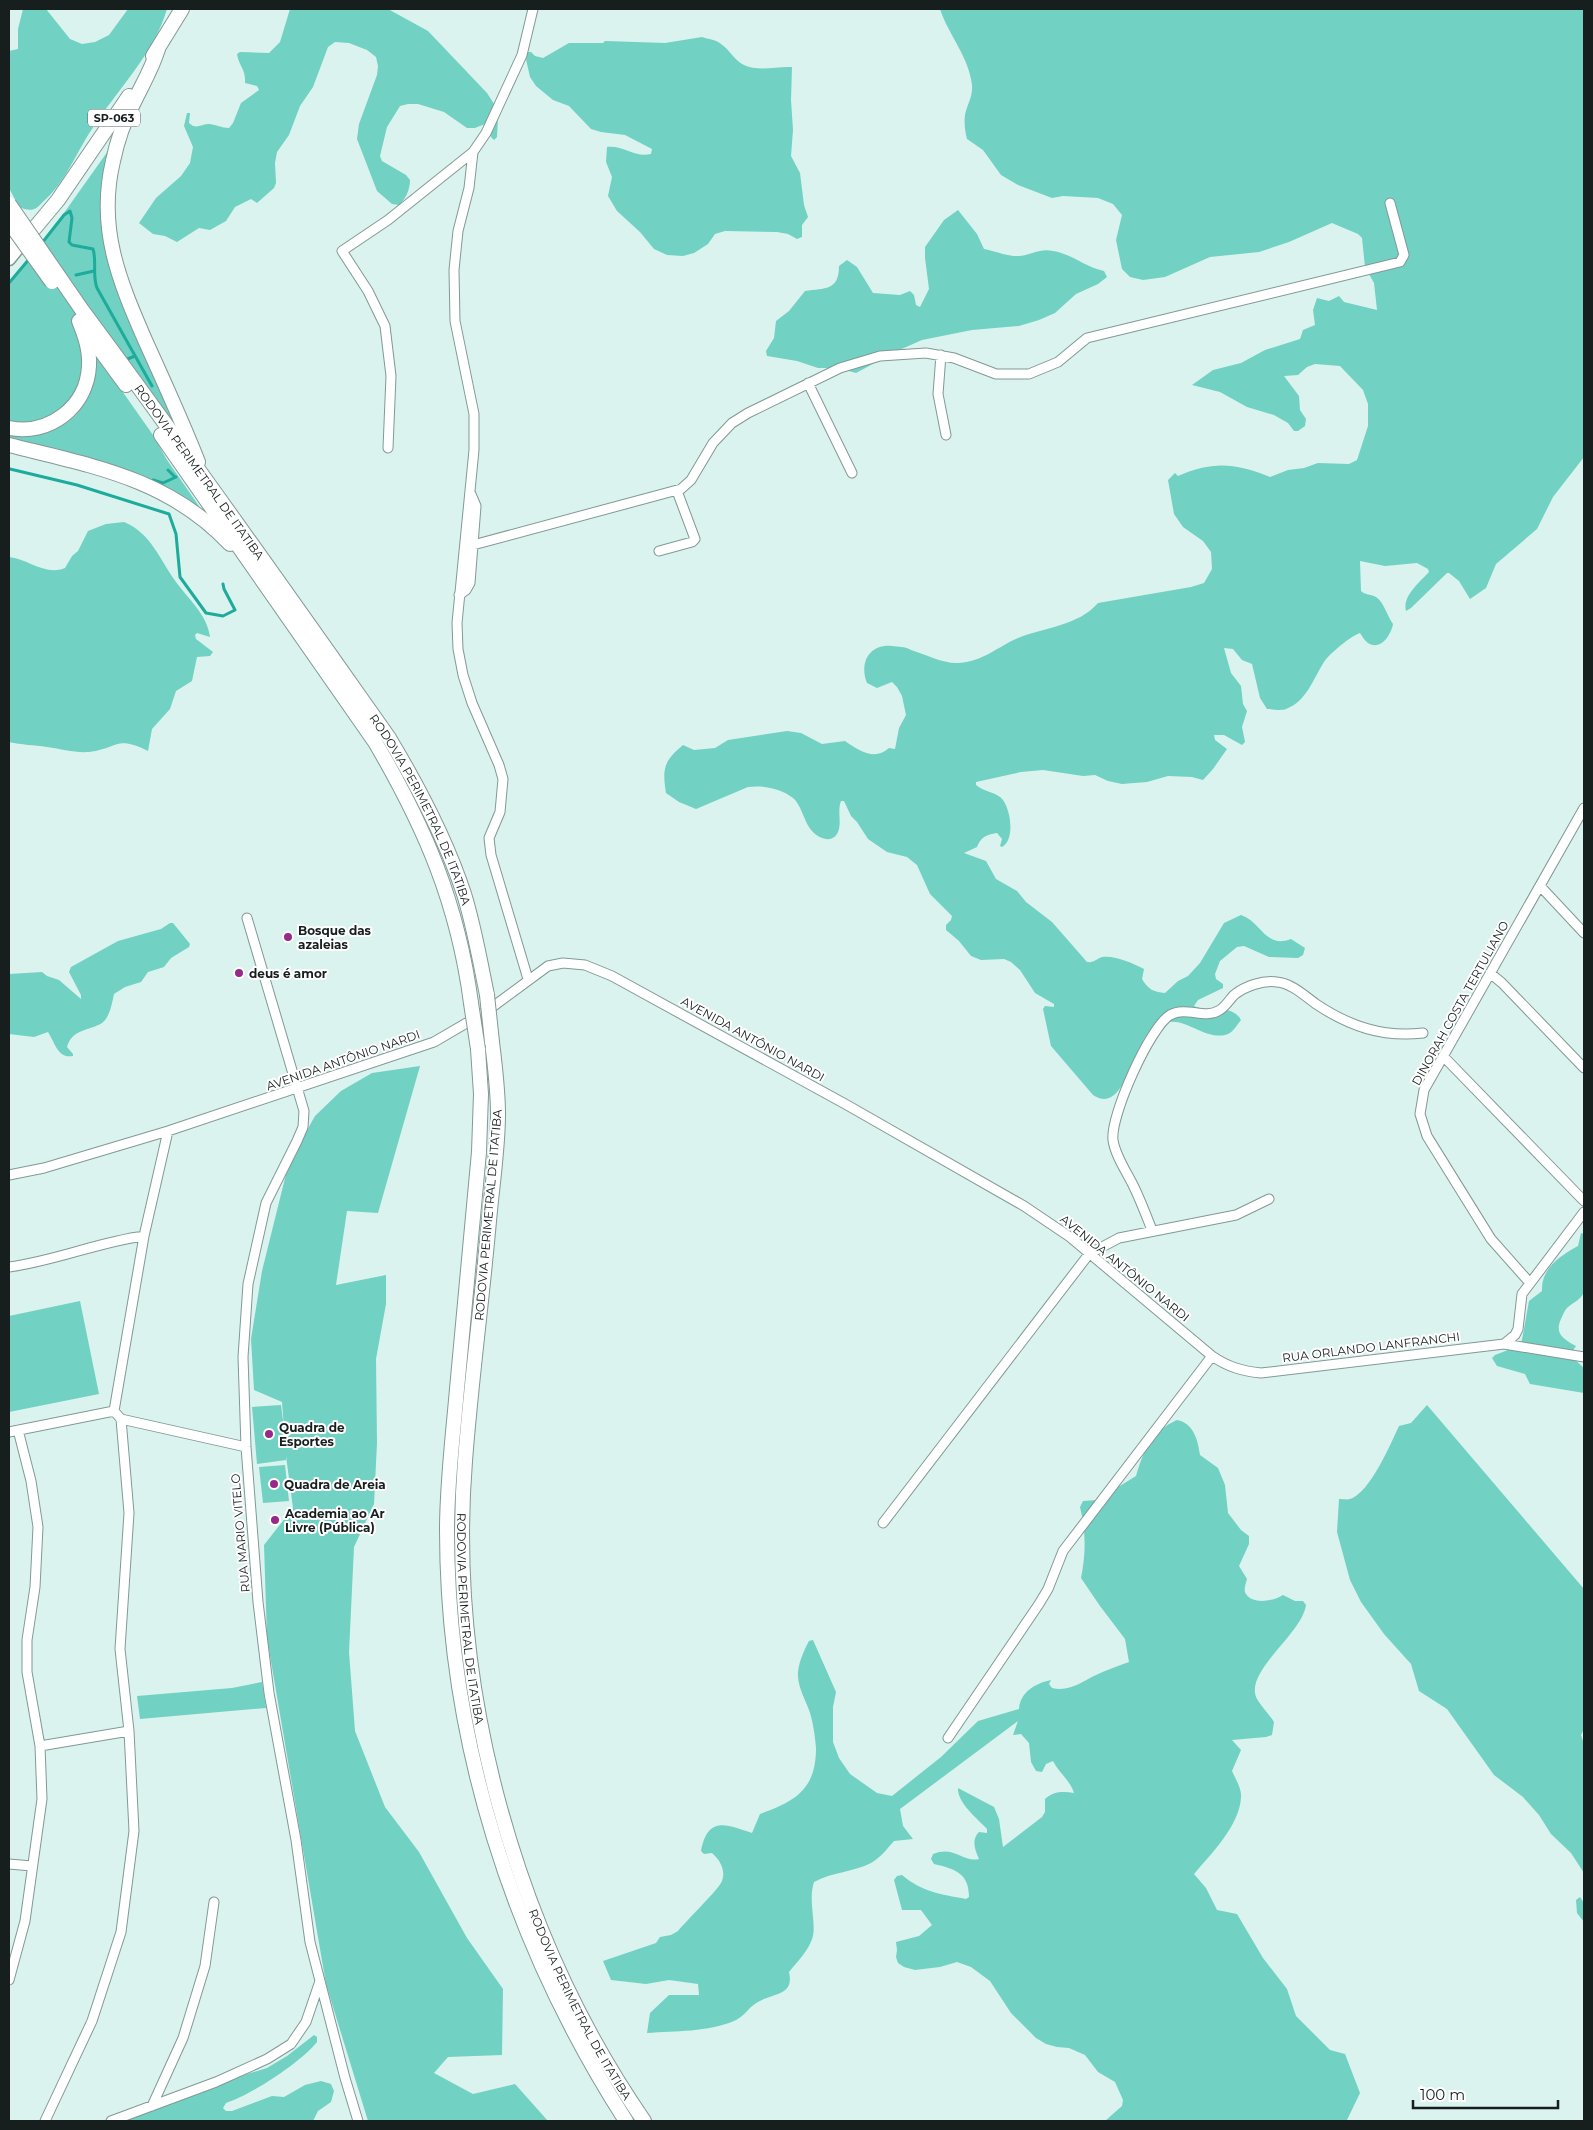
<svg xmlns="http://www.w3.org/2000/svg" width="1593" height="2130" font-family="Montserrat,sans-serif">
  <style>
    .green { fill: #71d1c3 }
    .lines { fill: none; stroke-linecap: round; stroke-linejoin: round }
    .stream { stroke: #1dab9c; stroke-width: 3 }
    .minor-casing { stroke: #829995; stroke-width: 11 }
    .primary-casing { stroke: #829995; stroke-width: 15 }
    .trunk-casing { stroke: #829995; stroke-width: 16 }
    .minor { stroke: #fff; stroke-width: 9 }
    .primary { stroke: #fff; stroke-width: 12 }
    .trunk { stroke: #fff; stroke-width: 14 }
    .trunk-bridge-casing { stroke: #829995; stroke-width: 16; stroke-linecap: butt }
    .trunk-bridge { stroke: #fff; stroke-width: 14 }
    .poi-dot { fill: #97298a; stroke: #fff; stroke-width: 2 }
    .labels { text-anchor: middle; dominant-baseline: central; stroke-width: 4; stroke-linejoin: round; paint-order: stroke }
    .shield { fill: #fff; stroke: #5c6262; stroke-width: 1 }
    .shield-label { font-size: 11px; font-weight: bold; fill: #161f1e }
    .street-label { font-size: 12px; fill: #161f1e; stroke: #fff }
    .poi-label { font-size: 12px; font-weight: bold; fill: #161f1e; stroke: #fff; text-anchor: start }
  </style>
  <rect width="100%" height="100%" fill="#daf3ee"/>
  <path class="green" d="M 23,9 L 46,9 L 70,39 L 82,44 L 95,42 L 109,35 L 128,9 L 167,9 C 154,54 117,90 92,129 C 76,153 67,179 46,199 C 42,202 38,208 34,209 C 29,211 24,209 19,207 L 9,188 L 9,51 L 18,49 L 18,29 Z
    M 290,9 L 388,9 L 428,31 L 487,93 L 496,107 L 498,118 L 497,137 L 494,140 L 491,137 L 485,124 L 475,128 L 467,128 L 444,112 L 418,104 L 408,104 L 400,106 L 387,127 L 380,156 L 382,161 L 406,175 L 410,180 C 410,189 406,199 399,205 L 392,204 L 377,191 L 357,139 L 359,124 L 377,75 L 378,66 L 376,57 L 367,50 L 349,43 L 335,42 L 328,47 L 313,87 L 300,106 L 289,135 L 277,152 L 275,163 L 276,183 L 274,188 L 257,203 L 251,199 L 235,207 L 226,221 L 210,230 L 199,228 L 177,242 L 165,236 L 153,234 L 139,223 L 156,198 L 181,176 L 190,163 L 193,147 L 184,126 L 187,113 L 190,113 L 189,123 C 196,130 201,124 209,124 C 214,124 222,128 229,128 L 233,123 L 241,103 L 259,90 L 257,86 L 245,83 C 246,69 239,67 237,54 L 240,52 L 269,53 L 280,42 Z
    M 940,9 L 1584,9 L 1584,457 L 1553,497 L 1537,529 L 1496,564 L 1486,588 L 1470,599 L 1459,581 L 1449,573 L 1447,573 L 1411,608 L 1406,611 C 1402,596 1420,582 1429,572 L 1428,569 L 1417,563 L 1385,566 L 1360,561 L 1361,591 C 1365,595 1370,594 1376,597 C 1384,602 1387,616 1393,624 C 1391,635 1381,651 1368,643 C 1365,641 1362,636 1360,633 C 1351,636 1330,653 1324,662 C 1313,679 1307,701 1286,709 C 1281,711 1272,709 1267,709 L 1260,698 L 1252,664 L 1242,660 L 1233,649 L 1224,648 L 1231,673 L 1241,686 L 1243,704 L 1247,711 L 1242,727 L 1245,742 L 1242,745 L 1224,735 L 1214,735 L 1215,740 L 1227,749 L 1213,769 L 1203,780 L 1192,777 L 1168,776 L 1147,782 L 1122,784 L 1108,781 L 1095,775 L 1083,776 L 1043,770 L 1021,772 L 976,782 L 976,785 C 984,792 997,792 1003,800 C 1011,811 1015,840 1002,847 L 1000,846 L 1002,839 L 997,833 C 986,835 982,836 977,847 L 964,853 L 986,861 L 996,879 L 1017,891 L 1026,902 L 1052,922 L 1087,962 C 1094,963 1096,959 1102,957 C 1114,955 1133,963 1144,969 L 1142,979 C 1148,989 1153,992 1165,993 L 1178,981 L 1188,976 L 1200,963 L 1224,923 L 1241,915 C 1262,922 1265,949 1291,939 L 1305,948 L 1303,955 L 1298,958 L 1269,957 L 1244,946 L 1237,947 L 1220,961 L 1215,974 L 1216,979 L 1223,984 L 1223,988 L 1198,1000 L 1194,1006 C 1208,1013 1232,1003 1241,1020 C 1237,1025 1232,1034 1225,1035 C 1200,1040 1182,1010 1155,1027 C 1133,1040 1126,1117 1093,1095 L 1051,1046 L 1043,1009 L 1045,1006 L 1054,1007 L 1054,1004 L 1035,993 L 1020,970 L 1011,962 L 1004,959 L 981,960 L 971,956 L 959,941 L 946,930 L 946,925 L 951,920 L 952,916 L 930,894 L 917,865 L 907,857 L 887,852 L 868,839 L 857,822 L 851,816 L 844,801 L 841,801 C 837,811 842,822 838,832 C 836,837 831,840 826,839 C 804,835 805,808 793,798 C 781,788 762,785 748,787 L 696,809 L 679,802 L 666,793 C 662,768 664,761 683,745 L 694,750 L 715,748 L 728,740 L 787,731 L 801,733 L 822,744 L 845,741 C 859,751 875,761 889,748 L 895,749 L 899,728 L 906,715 L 902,696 L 897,687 L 892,682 L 877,688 L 867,683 C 859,663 869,644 892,646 C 899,647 904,646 911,650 C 925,654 943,664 959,663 C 984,661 997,647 1018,638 C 1045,627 1078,626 1098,603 L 1191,587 L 1204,583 L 1212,569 L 1211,552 L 1203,541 L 1183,527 L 1174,514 L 1168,480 L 1175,473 L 1178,476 C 1213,461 1235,463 1270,477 L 1288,470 L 1304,468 L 1318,463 L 1349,464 L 1357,460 L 1368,426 L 1368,404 L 1363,390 L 1340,366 L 1315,364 L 1307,367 L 1298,375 L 1284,376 L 1299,396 L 1300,410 L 1306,419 L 1305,426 L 1298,431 L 1294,431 L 1288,423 L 1274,415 L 1247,407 L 1220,392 L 1192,385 L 1213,370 L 1241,363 L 1265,350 L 1300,339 L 1303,330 L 1315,325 L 1313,310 L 1317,298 L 1329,301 L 1339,296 L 1344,302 L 1377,310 L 1374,283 L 1365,267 L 1362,238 L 1358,234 L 1332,223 L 1289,242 L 1259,252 L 1210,257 L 1165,277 L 1143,280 L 1130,277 L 1122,269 L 1116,240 L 1122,215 L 1113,204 L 1098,198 L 1063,196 L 1052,198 L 1018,185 L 1001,175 L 983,150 L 967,139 C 965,131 964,123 965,115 C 967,104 973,97 972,85 C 969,57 948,34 940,9 Z
    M 702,37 C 708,39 717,40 721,44 C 730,50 734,60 744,65 C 759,72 777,66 792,67 L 791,100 L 793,130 L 791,156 L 800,173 L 804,205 L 808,217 L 802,225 L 802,237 L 797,239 L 788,234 L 777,232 L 725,231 L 715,234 L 708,244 L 694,253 L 683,256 L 667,255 L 654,249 L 640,232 L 617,211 L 608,196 L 612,177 L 606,162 L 607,147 C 623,145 635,158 651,154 L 652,149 L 625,135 L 601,132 L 591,129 L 569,106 L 553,100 L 536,86 L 530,77 L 525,55 L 528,52 L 531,52 L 535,56 L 543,58 L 569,43 L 603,43 L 605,41 L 665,43 Z
    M 108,151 L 104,238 L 106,254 L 120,295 L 181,434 L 77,318 L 73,324 L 85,357 L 84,372 L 72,402 L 51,418 L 23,424 L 9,422 L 9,282 L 49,234 Z
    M 958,210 L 977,234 L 984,249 C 995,251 1009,257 1019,256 C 1032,255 1040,248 1053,251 C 1072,254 1085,267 1104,271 L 1107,277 L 1098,284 L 1076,294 L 1055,313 L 1039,320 L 1019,326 L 972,330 L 922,340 L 897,351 L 856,373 L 838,368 L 818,368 L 797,361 L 767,356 L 766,351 L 774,338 L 776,321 L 789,311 L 805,291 C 825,288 839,291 839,266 L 847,260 L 857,267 L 873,293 L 900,295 L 910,291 L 914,295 L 916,305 L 920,307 L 929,289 L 925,258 L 925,247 L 944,220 Z
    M 96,354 L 153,435 L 167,460 L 201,509 L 9,441 L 9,433 C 67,436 92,416 94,356 Z
    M 124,522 C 151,533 160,560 176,582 C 189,600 207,614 210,637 L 197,633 L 195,635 L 196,639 L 213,652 L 210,656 L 197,657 L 192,681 L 176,691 L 170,709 L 152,729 L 148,751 C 116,735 119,748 89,752 C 74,753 62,749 47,747 C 34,745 22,745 9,742 L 9,557 C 28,559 45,576 65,568 L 72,556 L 78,551 L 88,531 L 106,524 Z
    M 170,923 L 173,923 L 190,944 L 189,947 L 171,958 L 164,967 L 148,972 L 141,982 L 125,987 L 114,994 C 112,1003 110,1017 102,1023 C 89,1031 72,1029 67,1047 L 73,1054 L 73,1056 C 58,1059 55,1043 48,1032 L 34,1037 L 9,1034 L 9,974 L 42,972 L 47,976 L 59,980 L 81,999 L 81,995 L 69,972 L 71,967 L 118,941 L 161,929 Z
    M 420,1066 L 378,1213 L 347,1211 L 336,1285 L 386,1275 L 386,1304 L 376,1359 L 377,1443 L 374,1504 L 354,1547 L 349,1652 L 355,1731 L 385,1807 L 419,1852 L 467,1938 L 503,1989 L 502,2055 L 448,2057 L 434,2073 L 473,2094 L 515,2084 L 548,2121 L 368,2121 L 326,1984 L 267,1638 L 264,1545 L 293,1508 L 286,1456 L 286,1460 L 257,1464 L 252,1407 L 281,1405 L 284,1428 L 282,1402 L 254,1390 L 251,1339 L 262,1271 L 289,1162 L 315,1116 L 341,1091 L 372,1073 Z
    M 1581,1233 L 1584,1234 L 1584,1292 C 1581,1300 1572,1303 1567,1308 C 1564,1311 1563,1315 1561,1319 C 1554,1334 1564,1339 1576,1346 L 1570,1355 L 1584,1368 L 1584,1393 L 1530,1384 L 1525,1374 L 1497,1366 L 1492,1358 L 1495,1355 L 1521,1345 L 1529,1301 L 1542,1291 C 1541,1268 1560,1256 1578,1246 Z
    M 80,1301 L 99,1394 L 9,1412 L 9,1316 Z
    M 1427,1405 L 1584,1589 L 1584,1729 L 1581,1735 L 1584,1744 L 1584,1873 L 1571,1853 L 1551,1834 L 1539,1815 L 1523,1797 L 1494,1775 L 1447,1709 L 1419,1691 L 1411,1664 L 1384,1634 L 1361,1602 L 1350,1580 L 1337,1532 L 1339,1499 C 1342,1499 1347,1500 1350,1499 C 1370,1493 1391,1443 1399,1426 L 1411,1423 Z
    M 1177,1420 C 1194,1423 1198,1441 1200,1455 L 1218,1468 L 1225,1485 L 1228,1513 L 1241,1530 L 1249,1536 L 1249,1544 L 1239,1566 L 1247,1579 C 1246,1583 1243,1590 1246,1594 C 1253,1605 1274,1601 1283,1595 L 1295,1601 L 1303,1601 L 1306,1605 C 1302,1634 1246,1670 1256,1697 C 1260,1705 1269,1714 1274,1722 L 1272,1735 L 1266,1737 L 1232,1740 L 1241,1750 L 1232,1771 C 1235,1778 1242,1789 1241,1797 C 1240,1825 1211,1854 1194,1874 L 1206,1888 L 1217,1910 L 1237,1914 L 1263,1958 L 1287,1989 L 1296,2016 L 1330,2050 L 1345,2054 L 1360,2093 L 1347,2120 L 1105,2121 L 1122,2106 L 1123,2100 L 1115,2082 L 1098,2072 L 1085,2055 L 1069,2048 L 1057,2047 L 1046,2044 L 1036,2038 L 1011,2013 L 990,1981 L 971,1967 L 957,1962 L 940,1967 L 915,1970 L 904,1967 L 898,1963 L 896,1957 L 897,1950 L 896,1942 L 919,1936 L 932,1925 L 921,1910 L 902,1910 L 894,1880 L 897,1876 L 902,1875 C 922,1892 940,1894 966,1899 L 969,1897 C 969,1873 955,1869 934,1864 L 931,1859 L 933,1854 C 954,1845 963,1863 979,1859 C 975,1850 971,1840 979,1832 L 987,1833 L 987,1829 C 978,1819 957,1803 958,1788 L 994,1807 L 999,1819 L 1003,1847 L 1042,1817 L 1045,1812 L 1045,1799 C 1053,1791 1064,1791 1074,1793 C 1070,1780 1059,1773 1053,1761 L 1046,1764 L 1042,1772 L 1036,1771 L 1031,1762 L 1029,1743 L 1021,1734 L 1013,1735 L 1018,1721 L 900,1809 L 903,1826 L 913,1839 L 894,1841 C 887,1849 880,1858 871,1863 C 854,1872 832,1872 814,1882 C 808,1901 816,1920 813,1936 C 810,1949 797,1962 789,1972 C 794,1994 777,1993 762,2000 C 750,2004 745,2017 734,2021 C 708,2032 675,2031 647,2033 L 650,2013 L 669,1995 L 699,1995 L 698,1984 L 669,1980 L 646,1984 L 611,1980 L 603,1961 L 656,1943 L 660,1937 L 671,1935 L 678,1931 C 685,1922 720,1888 722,1881 C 726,1870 720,1860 712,1853 L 704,1854 L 701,1851 C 708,1815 727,1825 752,1833 L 760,1814 C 796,1801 816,1789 816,1748 C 815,1736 813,1721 809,1710 C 805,1699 799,1689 798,1677 C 797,1666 804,1650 809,1641 L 813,1640 L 836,1692 L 833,1707 L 833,1742 L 839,1758 L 850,1774 L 877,1793 L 892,1796 L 941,1757 L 978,1721 L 1019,1709 C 1020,1692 1036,1683 1051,1680 L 1049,1684 L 1052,1688 C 1070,1692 1081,1682 1096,1675 C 1106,1670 1118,1666 1129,1662 L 1125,1639 L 1100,1606 L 1081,1578 C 1086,1554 1086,1531 1080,1507 L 1083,1501 L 1097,1500 L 1136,1476 C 1143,1452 1152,1431 1177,1420 Z
    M 285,1465 L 289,1501 L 263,1503 L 259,1467 Z
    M 262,1682 L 266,1708 L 140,1719 L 137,1696 L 232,1688 Z
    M 1580,1897 L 1584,1903 L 1584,1922 L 1577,1913 L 1576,1900 Z
    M 314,2035 L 317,2037 L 317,2042 C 300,2063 251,2095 226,2103 L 223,2108 L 226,2111 L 232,2111 L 272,2096 L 284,2097 L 305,2085 L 321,2081 L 331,2084 L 334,2091 L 331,2102 L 318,2111 L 313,2121 L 126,2121 L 138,2114 L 184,2093 L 267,2068 L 287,2056 Z"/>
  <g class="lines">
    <path class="stream" d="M 42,243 L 64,215 L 70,211 L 72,218 L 69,242 L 72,245 L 93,249 C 97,262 92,275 97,288 L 152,386
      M 76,275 L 94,271
      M 9,283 L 30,258
      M 125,360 L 135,356
      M 10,469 L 77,485 L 169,514 L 176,534 L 180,577 L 206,613 L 223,616 L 235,610 L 224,589 L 223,584
      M 168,470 L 175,477
      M 153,480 L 163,483 L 176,477"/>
    <defs>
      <path id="minor" d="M 473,152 L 469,188 L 458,231 L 454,270 L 455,321 L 474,414 L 474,450 L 457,623 L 458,649 L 463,675 L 472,703 L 499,765 L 503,779 L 500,812 L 489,838 L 491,855 L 528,979
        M 941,355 L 938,394 L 946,435
        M 808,383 L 852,473
        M 388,448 L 391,376 L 385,326 L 368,291 L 342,251 L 388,220 L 473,152 L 486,133 L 522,55 L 533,9
        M 473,545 L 681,489 L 691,480 L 713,443 L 732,423 L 748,413 L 840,368 L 880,356 L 926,353 L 954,358 L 996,374 L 1029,374 L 1058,362 L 1087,338 L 1400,262 L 1404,255 L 1390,203
        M 659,551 L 692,542 L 695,539 L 677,491
        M 459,595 L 466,590 L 470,583 L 476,506 L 470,492
        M 1541,887 L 1584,933
        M 247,918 L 304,1111 L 303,1127 L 297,1141 L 266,1203 L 248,1284 L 243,1357 L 246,1447 L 258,1602 L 269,1693 L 296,1840 L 310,1942 L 345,2078 L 358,2121
        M 1490,973 L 1502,983 L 1584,1068
        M 1443,1056 L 1584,1201
        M 9,1175 L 44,1168 L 168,1131 L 434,1042 L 487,1011 L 548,966 L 563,963 L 585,965 L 612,976 L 847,1105 L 1024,1206 L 1070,1237 L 1212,1356 L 1063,1551 L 1048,1589 L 1039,1604 L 948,1738
        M 1152,1230 C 1146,1215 1140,1199 1133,1185 C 1126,1171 1115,1155 1113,1140 C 1110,1116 1150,1027 1170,1015 C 1186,1006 1204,1019 1218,1011 C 1225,1008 1229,1000 1234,995 C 1245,986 1263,980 1277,982 C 1291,983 1305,996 1316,1004 C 1349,1026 1383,1038 1423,1033
        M 9,1267 C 55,1261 98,1242 144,1236
        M 1530,1283 L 1491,1239 L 1427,1136 L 1420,1114 L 1424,1090 L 1584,808
        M 1504,1344 L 1515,1335 L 1518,1329 L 1522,1294 L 1584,1212
        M 1212,1356 C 1228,1367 1242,1371 1261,1373 L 1504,1344 L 1584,1357
        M 121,1419 L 246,1447
        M 9,1432 L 114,1411
        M 883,1523 L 1089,1254 L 1119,1238 L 1236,1215 L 1269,1199
        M 40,1746 L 129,1731
        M 9,1864 L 32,1866
        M 9,1980 L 25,1921 L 42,1799 L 40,1746 L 27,1672 L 27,1640 L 35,1587 L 38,1527 L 31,1481 L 18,1430
        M 152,2106 L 183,2038 L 205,1966 L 214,1902
        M 45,2121 L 92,2021 L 121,1932 L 134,1831 L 129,1731 L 120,1649 L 129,1513 L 121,1419 L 114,1411 L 144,1236 L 168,1131
        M 111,2121 L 216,2082 L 267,2059 L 291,2044 L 306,2022 L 320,1981"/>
      <path id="primary" d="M 9,259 L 26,238"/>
      <g id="trunk">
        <path d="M 158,49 C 152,69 142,85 133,104 C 124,121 117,142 113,161 C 97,228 119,280 145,340 C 163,380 182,421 198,462"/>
        <path d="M 153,56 L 182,9"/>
        <path d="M 9,247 L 33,230 L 58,200 L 129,96"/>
        <path id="s1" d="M 82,310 C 187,451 288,595 389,738 C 419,788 446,839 464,894 C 474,926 480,961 487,995"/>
        <path d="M 93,340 L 126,385"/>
        <path d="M 9,428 C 49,436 87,407 89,366 C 90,350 85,336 79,321"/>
        <path d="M 161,435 L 375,742 C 425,827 458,904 471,1003"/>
        <path d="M 9,445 C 92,466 168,478 230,544"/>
        <path id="s2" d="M 492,1042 C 495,1066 498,1090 498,1114 C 498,1149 492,1186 489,1221 C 482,1301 471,1381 465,1461 C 447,1687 515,1934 644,2121"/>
        <path d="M 478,1049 L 481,1094 L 479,1152 C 472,1231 465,1310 457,1389 C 453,1436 447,1483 447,1530 C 447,1740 513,1945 626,2121"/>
      </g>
    </defs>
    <use href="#minor" class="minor-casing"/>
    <use href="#primary" class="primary-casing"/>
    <use href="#trunk" class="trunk-casing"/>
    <use href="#minor" class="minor"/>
    <use href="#primary" class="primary"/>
    <use href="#trunk" class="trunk"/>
    <defs>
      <path id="trunk-bridge" d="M 9,204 L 82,310
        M 9,222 L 52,282
        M 487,995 L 492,1042
        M 471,1003 L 478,1049"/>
    </defs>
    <use href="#trunk-bridge" class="trunk-bridge-casing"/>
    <use href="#trunk-bridge" class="trunk-bridge"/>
  </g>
  <g class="poi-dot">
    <circle cx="288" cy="937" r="5"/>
    <circle cx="239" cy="973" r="5"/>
    <circle cx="269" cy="1434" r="5"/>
    <circle cx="274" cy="1484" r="5"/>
    <circle cx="275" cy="1520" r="5"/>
  </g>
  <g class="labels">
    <rect class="shield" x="88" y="109.5" width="52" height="17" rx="4"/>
    <g class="shield-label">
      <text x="114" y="118">SP-063</text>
    </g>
    <g class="street-label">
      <text stroke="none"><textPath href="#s1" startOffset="200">RODOVIA PERIMETRAL DE ITATIBA</textPath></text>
      <text stroke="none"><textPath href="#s1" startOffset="605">RODOVIA PERIMETRAL DE ITATIBA</textPath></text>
      <text transform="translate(1460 1003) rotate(-61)">DINORAH COSTA TERTULIANO</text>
      <text transform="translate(753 1039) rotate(29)">AVENIDA ANTÔNIO NARDI</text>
      <text transform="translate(343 1060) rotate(-19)">AVENIDA ANTÔNIO NARDI</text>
      <text transform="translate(488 1215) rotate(-85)">RODOVIA PERIMETRAL DE ITATIBA</text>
      <text transform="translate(1125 1268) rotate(39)">AVENIDA ANTÔNIO NARDI</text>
      <text transform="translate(1371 1347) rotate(-7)">RUA ORLANDO LANFRANCHI</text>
      <text transform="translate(240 1533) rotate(-95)">RUA MARIO VITELO</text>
      <text stroke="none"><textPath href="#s2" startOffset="579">RODOVIA PERIMETRAL DE ITATIBA</textPath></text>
      <text stroke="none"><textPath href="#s2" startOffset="984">RODOVIA PERIMETRAL DE ITATIBA</textPath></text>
    </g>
    <g class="poi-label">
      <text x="298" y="930">Bosque das<tspan x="298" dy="14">azaleias</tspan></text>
      <text x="249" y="973">deus é amor</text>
      <text x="279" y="1427">Quadra de<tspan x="279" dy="14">Esportes</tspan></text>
      <text x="284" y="1484">Quadra de Areia</text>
      <text x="285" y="1513">Academia ao Ar<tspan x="285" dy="14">Livre (Pública)</tspan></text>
    </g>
  </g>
  <rect width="1593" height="2130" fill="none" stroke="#161f1e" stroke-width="20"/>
  <path d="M1413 2100v8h145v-8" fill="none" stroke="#161f1e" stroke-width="2.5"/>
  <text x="1420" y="2100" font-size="15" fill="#161f1e" stroke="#ffffff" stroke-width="4" paint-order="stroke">100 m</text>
</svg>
